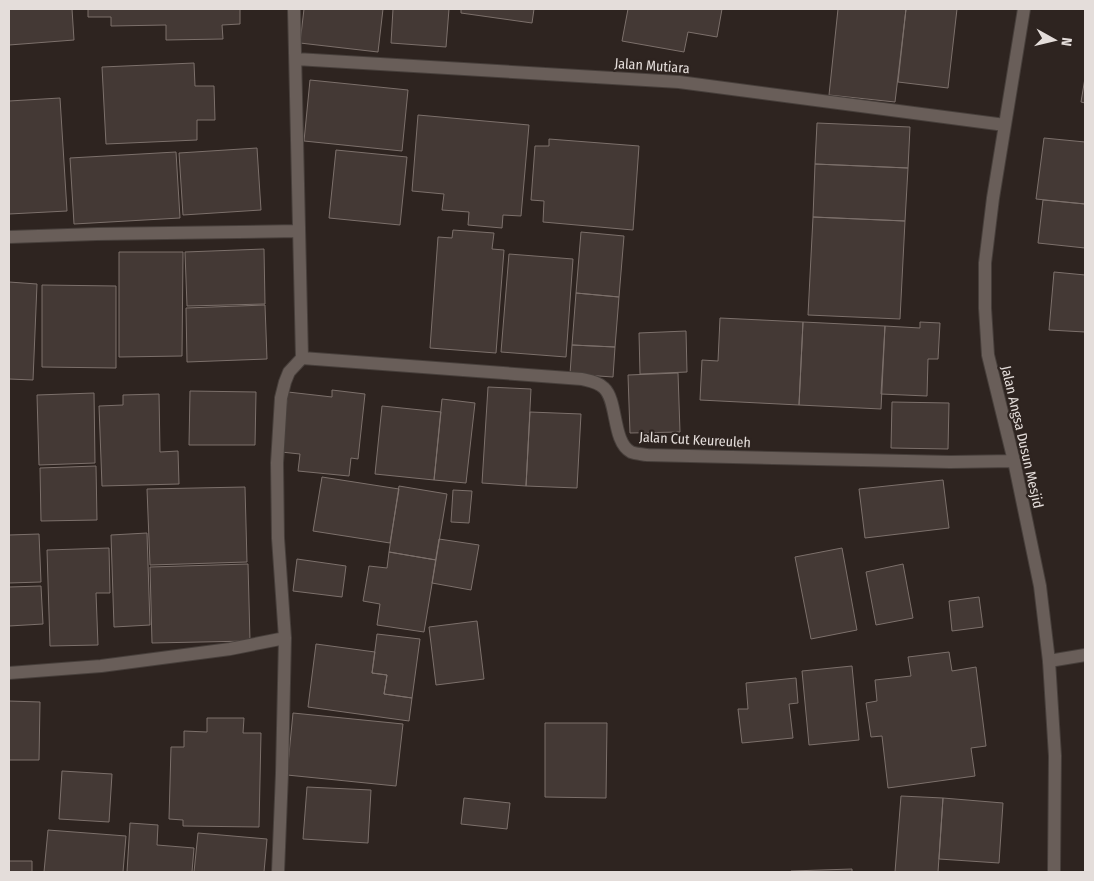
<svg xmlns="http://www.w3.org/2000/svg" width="1094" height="881" font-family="'Fira Sans Condensed',sans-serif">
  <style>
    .building { fill: #443935; stroke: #7c706b }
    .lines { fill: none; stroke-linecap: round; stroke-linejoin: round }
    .lane-casing { stroke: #473f3b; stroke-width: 14 }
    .street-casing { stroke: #473f3b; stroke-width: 14 }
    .lane { stroke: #695e59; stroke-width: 12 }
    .street { stroke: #695e59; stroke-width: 12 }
    .labels { text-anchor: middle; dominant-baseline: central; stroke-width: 4.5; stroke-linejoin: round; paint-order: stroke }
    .street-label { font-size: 14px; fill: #e4ddda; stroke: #2e2420 }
  </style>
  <rect width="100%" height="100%" fill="#2e2420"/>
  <path class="building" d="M 9,9 L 72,9 L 74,40 L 9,45 Z
    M 88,9 L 240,9 L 240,24 L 222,25 L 223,39 L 166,40 L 166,25 L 111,26 L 111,17 L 88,17 Z
    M 304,9 L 383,9 L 378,52 L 300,43 Z
    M 393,9 L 449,9 L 446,47 L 391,43 Z
    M 461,9 L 534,9 L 532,23 L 461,13 Z
    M 628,9 L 722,9 L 717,37 L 688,32 L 684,52 L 622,41 Z
    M 838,9 L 906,9 L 895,102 L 829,95 Z
    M 906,9 L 957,9 L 948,88 L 898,82 Z
    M 194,63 L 195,86 L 214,86 L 215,120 L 197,120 L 197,140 L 106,144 L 102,67 Z
    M 1085,78 L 1085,103 L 1081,102 Z
    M 310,80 L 408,90 L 402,151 L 304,141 Z
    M 60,98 L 67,211 L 9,214 L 9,101 Z
    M 418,115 L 529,125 L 521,216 L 503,215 L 502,228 L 468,225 L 469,212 L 442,210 L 444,194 L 412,191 Z
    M 817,123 L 910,127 L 908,168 L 815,164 Z
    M 1044,138 L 1085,142 L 1085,204 L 1036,199 Z
    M 549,139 L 639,146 L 633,230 L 543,222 L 544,201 L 531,200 L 535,146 L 549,146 Z
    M 257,148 L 261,210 L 183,215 L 179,153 Z
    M 336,150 L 407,157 L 400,225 L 329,218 Z
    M 176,152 L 180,218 L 74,224 L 70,158 Z
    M 815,164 L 908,168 L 905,221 L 813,217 Z
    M 1043,200 L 1085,204 L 1085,248 L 1038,243 Z
    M 813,217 L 905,221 L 900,319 L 808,315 Z
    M 453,230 L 494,233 L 492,249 L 504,250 L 496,353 L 430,348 L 438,237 L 452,238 Z
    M 581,232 L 624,236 L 619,297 L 576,293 Z
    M 264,249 L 265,304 L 187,306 L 185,252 Z
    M 119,252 L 183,252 L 182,356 L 119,357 Z
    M 509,254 L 573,259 L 566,357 L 501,352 Z
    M 1054,272 L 1085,275 L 1085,332 L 1049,330 Z
    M 9,282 L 37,284 L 33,380 L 9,379 Z
    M 42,285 L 116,286 L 116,368 L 42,367 Z
    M 576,293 L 619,297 L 615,347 L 572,345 Z
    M 265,305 L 267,359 L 187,362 L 186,308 Z
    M 720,318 L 803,322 L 799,405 L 700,400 L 702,360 L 718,361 Z
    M 803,322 L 885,326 L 881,409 L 799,405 Z
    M 920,322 L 940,323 L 938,359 L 928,359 L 927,396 L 881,394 L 885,326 L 920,328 Z
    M 686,331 L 687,372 L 640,374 L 639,333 Z
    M 572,345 L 615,347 L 613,377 L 570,374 Z
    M 678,373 L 680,432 L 630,433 L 628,375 Z
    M 488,387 L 531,389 L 526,486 L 482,483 Z
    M 332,390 L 365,394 L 358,459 L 351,458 L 349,476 L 298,471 L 300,454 L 281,452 L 288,392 L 332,397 Z
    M 190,391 L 256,392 L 255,445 L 189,445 Z
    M 94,393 L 95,463 L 39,465 L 37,395 Z
    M 159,394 L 160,452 L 178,451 L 179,484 L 102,486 L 99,406 L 123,405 L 123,395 Z
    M 442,399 L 475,403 L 466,483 L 434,480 Z
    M 892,402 L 949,403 L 948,449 L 891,448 Z
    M 382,406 L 441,412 L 434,480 L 375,474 Z
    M 530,412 L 581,414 L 577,488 L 526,486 Z
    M 96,466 L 97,520 L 41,521 L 40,468 Z
    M 322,477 L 399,489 L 390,543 L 313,531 Z
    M 943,480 L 949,528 L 865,538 L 859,489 Z
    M 399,486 L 447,494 L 436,560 L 389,552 Z
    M 245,487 L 247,562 L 150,565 L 147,489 Z
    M 453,490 L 472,491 L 469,523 L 451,522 Z
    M 147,533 L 150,625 L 114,627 L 111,535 Z
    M 39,534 L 41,582 L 9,583 L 9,535 Z
    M 439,539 L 479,545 L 471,590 L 432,583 Z
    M 109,548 L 110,593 L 96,593 L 98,645 L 50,646 L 47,550 Z
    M 842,548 L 857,630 L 811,639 L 795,557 Z
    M 389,552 L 436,560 L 424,632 L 377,625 L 380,604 L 363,601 L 369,566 L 387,568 Z
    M 297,559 L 346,566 L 342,597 L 293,591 Z
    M 248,564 L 250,641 L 152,643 L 150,567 Z
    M 903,564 L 913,618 L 876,625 L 866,572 Z
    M 41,586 L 43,624 L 9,626 L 9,587 Z
    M 979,597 L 983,627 L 952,631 L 949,601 Z
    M 477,621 L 484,679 L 436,685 L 429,627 Z
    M 377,634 L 420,639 L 412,698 L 384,694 L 387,675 L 372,673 Z
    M 316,644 L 375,652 L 372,673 L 387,675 L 384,694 L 412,698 L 409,721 L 308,707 Z
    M 949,652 L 952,671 L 976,667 L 986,746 L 971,748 L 975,776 L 888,788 L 882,736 L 871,737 L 866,703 L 877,701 L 875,680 L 911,676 L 908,657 Z
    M 852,666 L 859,740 L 809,745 L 802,671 Z
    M 796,678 L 798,703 L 789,704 L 793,738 L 742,743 L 738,709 L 748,709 L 746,683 Z
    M 9,701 L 40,702 L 39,760 L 9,760 Z
    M 293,713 L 403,724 L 396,786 L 287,775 Z
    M 207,718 L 244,718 L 243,733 L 261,733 L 259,827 L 183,826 L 183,820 L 169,819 L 171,747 L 184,747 L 184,731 L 207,732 Z
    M 545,723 L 607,723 L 606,798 L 545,797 Z
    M 62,771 L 112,774 L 109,822 L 59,819 Z
    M 307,787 L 371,790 L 368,843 L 303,839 Z
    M 901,796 L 943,798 L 938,872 L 895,872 Z
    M 464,798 L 510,803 L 507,829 L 461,824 Z
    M 943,798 L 1003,803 L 999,863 L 939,859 Z
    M 130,823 L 158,825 L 157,845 L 194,848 L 192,872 L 127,872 Z
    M 48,830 L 126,836 L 123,872 L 44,872 Z
    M 198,833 L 267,839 L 264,872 L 194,872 Z
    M 9,861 L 32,861 L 32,872 L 9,872 Z
    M 852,869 L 852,872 L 791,872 L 791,871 Z"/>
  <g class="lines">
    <defs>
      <path id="lane" d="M 1049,661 L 1085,655"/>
      <path id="street" d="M 1024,9 L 993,198 L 985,263 L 985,308 L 988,355 L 1014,461 L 1040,586 L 1049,661 L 1055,756 L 1054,872
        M 296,59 L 679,82 L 1005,125
        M 9,237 L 97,234 L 299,231
        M 302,358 L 582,379 C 590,381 598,382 604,388 C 618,401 612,442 631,452 C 636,454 642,454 647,455 L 950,462 L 1014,461
        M 9,673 L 101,666 L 230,649 L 285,638
        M 278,872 L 282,773 L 285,638 L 278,538 L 277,463 L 281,398 L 285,382 L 289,372 L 302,358 L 294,9"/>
    </defs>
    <use href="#lane" class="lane-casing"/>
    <use href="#street" class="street-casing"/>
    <use href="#lane" class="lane"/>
    <use href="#street" class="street"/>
  </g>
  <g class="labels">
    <g class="street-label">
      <text transform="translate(652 66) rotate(4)">Jalan Mutiara</text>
      <text transform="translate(1022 437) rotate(77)">Jalan Angsa Dusun Mesjid</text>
      <text transform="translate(695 440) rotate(3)">Jalan Cut Keureuleh</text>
    </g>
  </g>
  <rect width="1094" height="881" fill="none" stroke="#e4ddda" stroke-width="20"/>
  <g transform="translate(1054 40) rotate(98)" stroke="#2e2420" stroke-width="4" paint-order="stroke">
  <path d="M0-4L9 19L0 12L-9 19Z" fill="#e4ddda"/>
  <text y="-8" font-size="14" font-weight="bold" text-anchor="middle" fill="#e4ddda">N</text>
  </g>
</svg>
